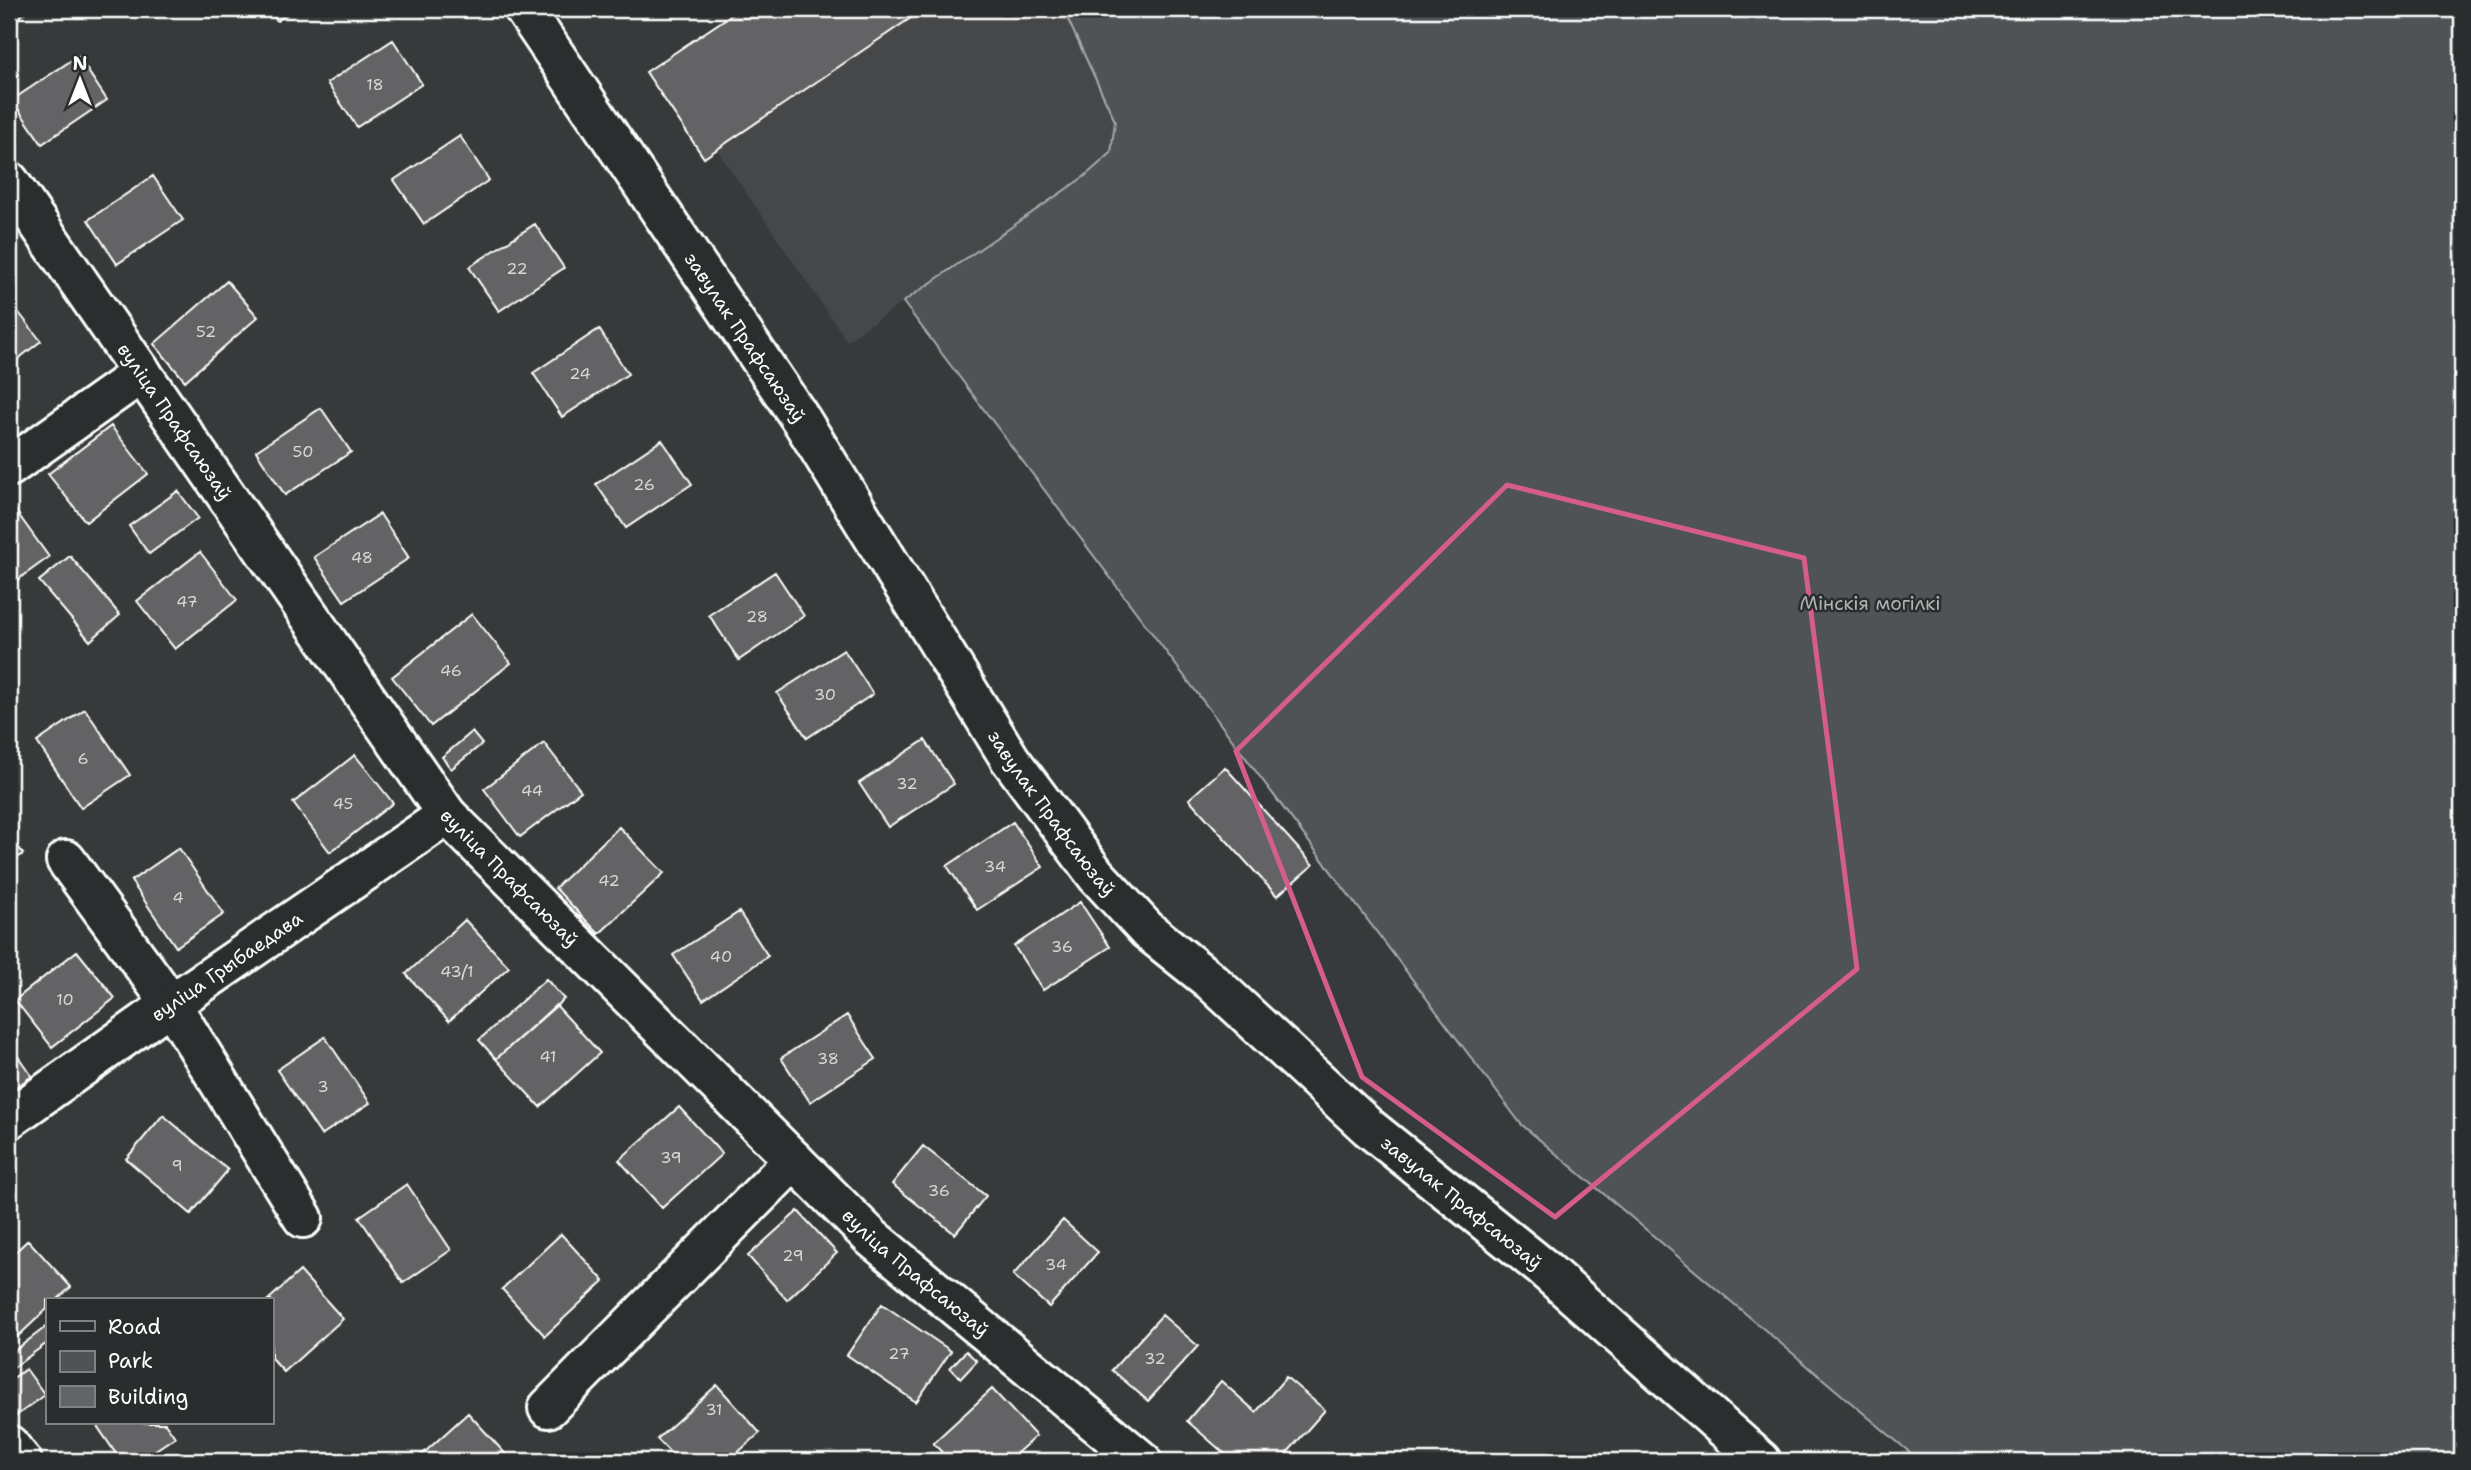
<svg xmlns="http://www.w3.org/2000/svg" width="2471" height="1470" font-family="'Shantell Sans',sans-serif">
  <style>
    .built { fill: #444748 }
    .green { fill: #505354; stroke: #a8a9aa; stroke-width: 2 }
    .building { fill: #636465; stroke: #fff; stroke-width: 2 }
    .lines { fill: none; stroke-linecap: round; stroke-linejoin: round }
    .minor-casing { stroke: #fff; stroke-width: 44 }
    .minor { stroke: #2a2d2e; stroke-width: 38 }
    .marked { fill: none; stroke: #d45d8c; stroke-width: 5; stroke-linejoin: round }
    .labels { text-anchor: middle; dominant-baseline: central; stroke-width: 5; stroke-linejoin: round; paint-order: stroke }
    .number-label { font-size: 16px; fill: #d8d8d8 }
    .street-label { font-size: 19px; fill: #fff; stroke: #2a2d2e }
    .park-label { font-size: 19px; fill: #b0b2b2; stroke: #2a2d2e }
  </style>
  <rect width="100%" height="100%" fill="#373a3b"/>
  <filter id="ink" filterUnits="userSpaceOnUse"><feTurbulence type="fractalNoise" baseFrequency=".0143" numOctaves="2"/><feDisplacementMap in="SourceGraphic" scale="14" xChannelSelector="R" yChannelSelector="G"/><feConvolveMatrix kernelMatrix="1 2 1 2 8 2 1 2 1" color-interpolation-filters="sRGB"/></filter>
  <g filter="url(#ink)">
    <path class="built" d="M 740,9 L 1063,9 L 1115,121 L 1111,153 L 1085,176 L 847,341 L 717,150 L 704,158 L 646,72 Z"/>
    <path class="green" d="M 1063,9 L 2462,9 L 2462,1461 L 1920,1461 L 1521,1124 L 903,302 L 1085,176 L 1111,153 L 1115,121 Z"/>
    <path class="building" d="M 9,9 L 30,9 L 9,24 Z
      M 268,9 L 296,9 L 277,21 Z
      M 740,9 L 924,9 L 704,158 L 646,72 Z
      M 393,40 L 422,84 L 357,127 L 327,83 Z
      M 78,56 L 107,100 L 42,144 L 12,100 Z
      M 460,136 L 489,180 L 424,224 L 394,180 Z
      M 153,176 L 183,220 L 117,264 L 88,220 Z
      M 535,224 L 564,268 L 499,311 L 469,267 Z
      M 227,281 L 258,317 L 185,381 L 154,344 Z
      M 9,300 L 41,341 L 9,366 Z
      M 599,329 L 628,374 L 562,417 L 533,373 Z
      M 321,408 L 351,452 L 285,495 L 256,451 Z
      M 111,426 L 148,474 L 86,522 L 48,474 Z
      M 662,440 L 692,484 L 626,528 L 596,484 Z
      M 178,491 L 198,518 L 149,554 L 129,526 Z
      M 13,507 L 49,557 L 9,586 L 9,511 Z
      M 380,514 L 409,558 L 344,601 L 314,557 Z
      M 200,552 L 237,600 L 175,649 L 137,601 Z
      M 70,556 L 120,615 L 90,641 L 39,581 Z
      M 775,572 L 804,616 L 739,660 L 709,615 Z
      M 472,614 L 511,663 L 431,726 L 392,677 Z
      M 844,650 L 873,694 L 807,738 L 777,693 Z
      M 85,709 L 130,775 L 81,808 L 37,742 Z
      M 472,732 L 482,744 L 451,769 L 442,757 Z
      M 925,740 L 954,784 L 888,827 L 859,783 Z
      M 544,743 L 581,791 L 520,837 L 484,789 Z
      M 355,755 L 393,803 L 330,852 L 293,803 Z
      M 1225,767 L 1313,865 L 1277,896 L 1189,799 Z
      M 1013,822 L 1043,867 L 977,910 L 947,866 Z
      M 619,827 L 664,873 L 599,934 L 555,888 Z
      M 9,833 L 23,854 L 9,864 Z
      M 179,848 L 224,914 L 176,947 L 131,881 Z
      M 1080,902 L 1110,947 L 1043,990 L 1014,946 Z
      M 739,912 L 768,956 L 703,1000 L 673,955 Z
      M 465,920 L 509,967 L 449,1021 L 406,974 Z
      M 77,951 L 115,998 L 52,1047 L 15,1000 Z
      M 546,979 L 564,999 L 496,1059 L 479,1040 Z
      M 556,1005 L 600,1053 L 540,1107 L 496,1059 Z
      M 847,1015 L 876,1059 L 810,1102 L 781,1058 Z
      M 325,1037 L 370,1103 L 321,1135 L 277,1070 Z
      M 9,1044 L 32,1076 L 9,1092 Z
      M 679,1107 L 722,1154 L 662,1208 L 619,1160 Z
      M 163,1115 L 228,1170 L 191,1214 L 126,1159 Z
      M 923,1146 L 986,1196 L 955,1234 L 892,1184 Z
      M 407,1184 L 451,1250 L 403,1283 L 359,1217 Z
      M 798,1211 L 837,1253 L 787,1300 L 748,1256 Z
      M 1063,1220 L 1098,1252 L 1049,1307 L 1013,1275 Z
      M 561,1234 L 604,1281 L 545,1336 L 502,1289 Z
      M 28,1240 L 71,1287 L 57,1300 L 47,1300 L 47,1309 L 12,1342 L 9,1338 L 9,1258 Z
      M 300,1271 L 343,1319 L 284,1372 L 271,1358 L 271,1300 L 268,1300 Z
      M 882,1304 L 951,1351 L 916,1402 L 847,1355 Z
      M 1162,1315 L 1198,1346 L 1148,1401 L 1112,1370 Z
      M 47,1326 L 47,1343 L 9,1371 L 9,1355 Z
      M 966,1351 L 977,1361 L 961,1378 L 950,1368 Z
      M 26,1369 L 45,1395 L 13,1418 L 9,1412 L 9,1381 Z
      M 1286,1377 L 1325,1410 L 1280,1461 L 1233,1461 L 1187,1421 L 1221,1381 L 1256,1412 Z
      M 717,1385 L 760,1433 L 728,1461 L 678,1461 L 657,1439 Z
      M 992,1389 L 1036,1436 L 1008,1461 L 950,1461 L 933,1443 Z
      M 468,1413 L 511,1460 L 510,1461 L 415,1461 Z
      M 95,1423 L 165,1423 L 175,1437 L 139,1461 L 121,1461 Z"/>
    <g class="lines">
      <defs>
        <g id="minor">
          <path id="s1" d="M 524,9 L 802,421 L 1010,759 L 1096,875 L 1147,930 L 1212,982 L 1368,1127 L 1542,1267 L 1761,1461"/>
          <path id="s2" d="M 9,181 L 447,815 L 872,1238 L 1142,1461"/>
          <path d="M 9,467 L 142,373"/>
          <path d="M 66,860 L 171,1004 L 303,1218"/>
          <path id="s3" d="M 9,1119 L 171,1004 L 447,815"/>
          <path d="M 548,1408 L 794,1160"/>
          <path d="M 9,1445 L 22,1461"/>
        </g>
      </defs>
      <use href="#minor" class="minor-casing"/>
      <use href="#minor" class="minor"/>
    </g>
  </g>
  <path class="marked" d="M 1507,485 L 1804,558 L 1857,969 L 1555,1217 L 1362,1077 L 1236,751 Z"/>
  <g class="labels">
    <g class="number-label">
      <text x="375" y="84">18</text>
      <text x="517" y="268">22</text>
      <text x="206" y="331">52</text>
      <text x="580" y="373">24</text>
      <text x="303" y="451">50</text>
      <text x="644" y="484">26</text>
      <text x="362" y="557">48</text>
      <text x="187" y="601">47</text>
      <text x="757" y="616">28</text>
      <text x="451" y="670">46</text>
      <text x="825" y="694">30</text>
      <text x="83" y="758">6</text>
      <text x="907" y="783">32</text>
      <text x="532" y="790">44</text>
      <text x="343" y="803">45</text>
      <text x="995" y="866">34</text>
      <text x="609" y="880">42</text>
      <text x="178" y="897">4</text>
      <text x="1062" y="946">36</text>
      <text x="721" y="956">40</text>
      <text x="457" y="971">43/1</text>
      <text x="65" y="999">10</text>
      <text x="548" y="1056">41</text>
      <text x="828" y="1058">38</text>
      <text x="323" y="1086">3</text>
      <text x="671" y="1157">39</text>
      <text x="177" y="1165">9</text>
      <text x="939" y="1190">36</text>
      <text x="793" y="1255">29</text>
      <text x="1056" y="1264">34</text>
      <text x="899" y="1353">27</text>
      <text x="1155" y="1358">32</text>
      <text x="714" y="1409">31</text>
    </g>
    <g class="street-label">
      <text stroke="none"><textPath href="#s1" startOffset="396">завулак Прафсаюзаў</textPath></text>
      <text stroke="none"><textPath href="#s2" startOffset="292">вуліца Прафсаюзаў</textPath></text>
      <text stroke="none"><textPath href="#s1" startOffset="962">завулак Прафсаюзаў</textPath></text>
      <text stroke="none"><textPath href="#s2" startOffset="859">вуліца Прафсаюзаў</textPath></text>
      <text stroke="none"><textPath href="#s3" startOffset="266">вуліца Грыбаедава</textPath></text>
      <text stroke="none"><textPath href="#s1" startOffset="1530">завулак Прафсаюзаў</textPath></text>
      <text stroke="none"><textPath href="#s2" startOffset="1426">вуліца Прафсаюзаў</textPath></text>
    </g>
    <g class="park-label">
      <text x="1870" y="603">Мінскія могілкі</text>
    </g>
  </g>
  <rect width="2471" height="1470" fill="none" stroke="#2a2d2e" stroke-width="35"/>
  <rect x="18" y="18" width="2436" height="1435" fill="none" stroke="#fff" stroke-width="2.5" filter="url(#ink)"/>
  <rect x="46" y="1298" width="228" height="126" fill="#2a2d2e" stroke="#7f8182" stroke-width="2"/>
  <rect x="60" y="1321" width="35" height="10" fill="#2a2d2e" stroke="#7f8182" stroke-width="2"/>
  <text x="108" y="1334" font-size="21" fill="#ffffff">Road</text>
  <rect x="60" y="1351" width="35" height="21" fill="#505354" stroke="#7f8182" stroke-width="2"/>
  <text x="108" y="1368" font-size="21" fill="#ffffff">Park</text>
  <rect x="60" y="1386" width="35" height="21" fill="#636465" stroke="#7f8182" stroke-width="2"/>
  <text x="108" y="1404" font-size="21" fill="#ffffff">Building</text>
  <g transform="translate(80 80)" stroke="#2a2d2e" stroke-width="5" paint-order="stroke">
  <path d="M0-5L12 26L0 18L-12 26Z" fill="#ffffff"/>
  <text y="-10" font-size="19" font-weight="bold" text-anchor="middle" fill="#ffffff">N</text>
  </g>
</svg>
